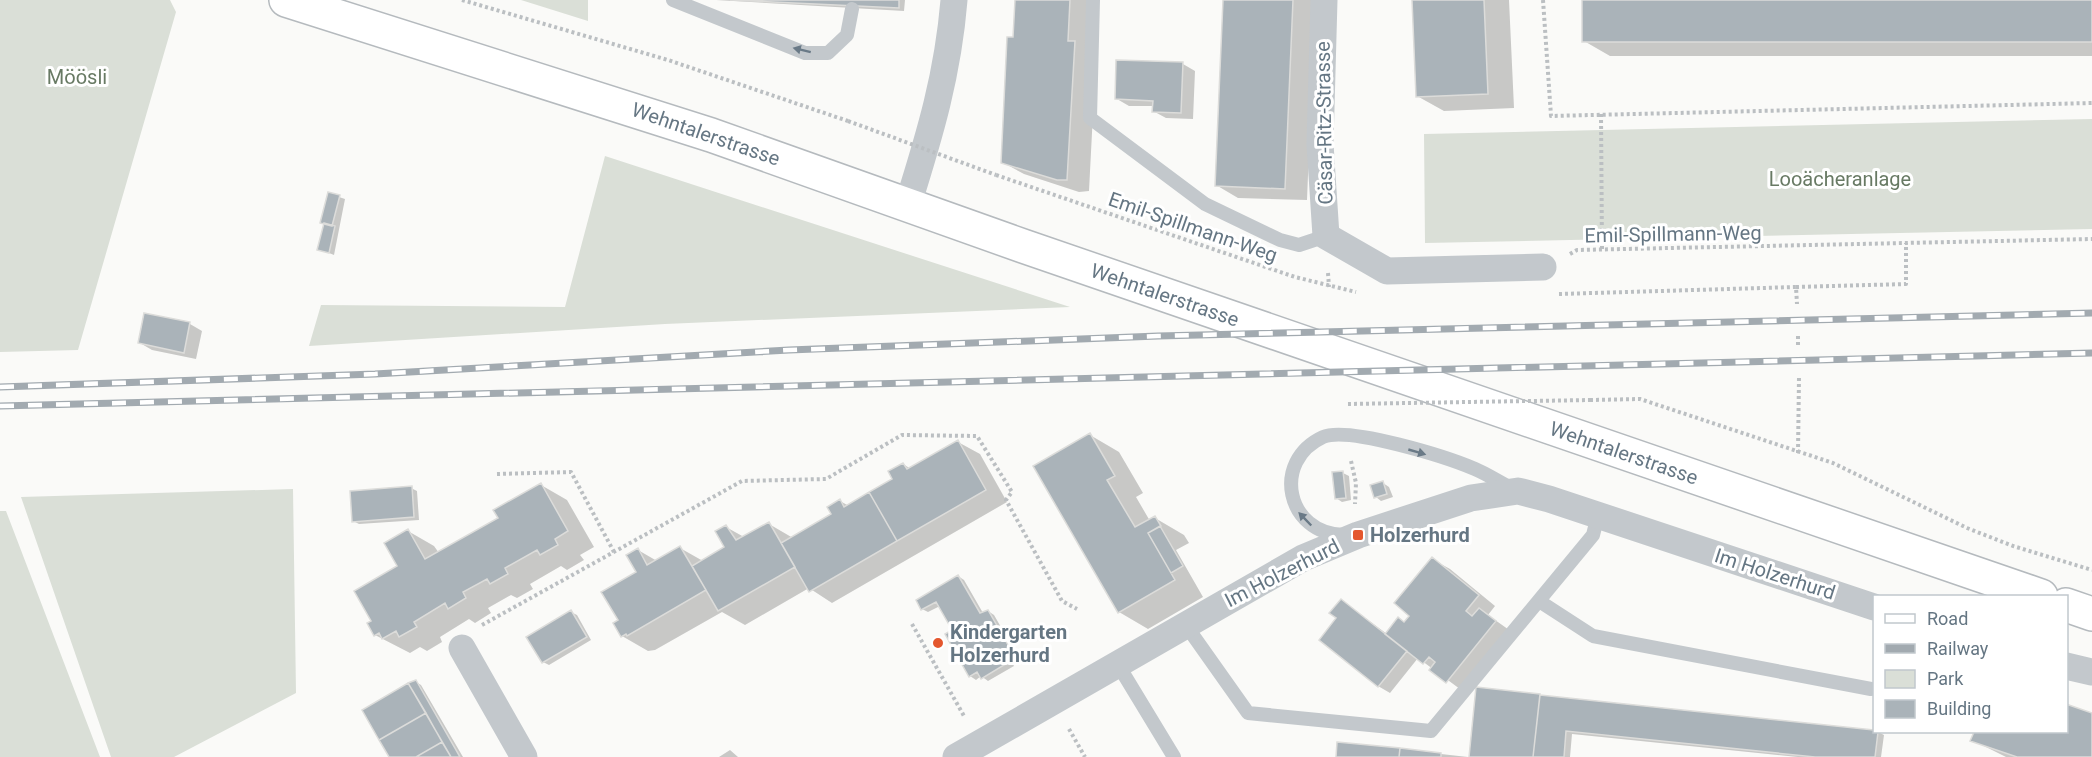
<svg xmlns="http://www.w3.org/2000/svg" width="2092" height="757" font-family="Roboto,sans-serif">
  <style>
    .green { fill: #dadfd7 }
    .shadow { fill: #0003 }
    .building { fill: #aab3b9; stroke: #dcdcda; stroke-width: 1.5 }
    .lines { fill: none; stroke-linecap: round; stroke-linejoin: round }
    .primary-casing { stroke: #b5babe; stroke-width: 36 }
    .path { stroke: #bbbfc2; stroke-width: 4; stroke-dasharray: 3 3; stroke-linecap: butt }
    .lane { stroke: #c3c8cc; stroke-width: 14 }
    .street { stroke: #c3c8cc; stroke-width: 27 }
    .primary { stroke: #fff; stroke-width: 33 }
    .rail-casing { stroke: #a2aab0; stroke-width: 7 }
    .rail { stroke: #fff; stroke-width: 4.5; stroke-dasharray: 14; stroke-linecap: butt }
    .path-bridge { stroke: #bbbfc2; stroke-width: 4; stroke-dasharray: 3 3; stroke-linecap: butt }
    .oneway { fill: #6a7a87 }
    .poi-dot { fill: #e4572e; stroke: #fff; stroke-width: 2 }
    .labels { text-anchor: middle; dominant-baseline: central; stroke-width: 6; stroke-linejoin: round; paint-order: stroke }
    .park-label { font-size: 20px; fill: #687a64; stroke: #fff }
    .street-label { font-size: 20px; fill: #657683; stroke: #fff }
    .poi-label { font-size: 20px; font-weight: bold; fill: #657683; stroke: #fff; text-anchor: start }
  </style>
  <rect width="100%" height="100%" fill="#fafaf8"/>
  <path class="green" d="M 0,0 L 170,0 L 176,12 L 78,350 L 0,352 Z
    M 521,0 L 588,0 L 588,21 Z
    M 2092,119 L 2092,229 L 1425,243 L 1424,134 Z
    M 605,156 L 1070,307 L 665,324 L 309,346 L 321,305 L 565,307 Z
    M 293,489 L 296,693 L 174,757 L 111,757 L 21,497 Z
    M 0,511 L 6,511 L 100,757 L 0,757 Z"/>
  <path class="shadow" d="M 716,0 L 905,0 L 904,11 Z
    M 1017,0 L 1092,0 L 1096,55 L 1089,191 L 1079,192 L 1024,174 L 1002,162 Z
    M 1224,0 L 1315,0 L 1307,200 L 1238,198 L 1216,185 Z
    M 1413,0 L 1509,0 L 1514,108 L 1444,111 L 1417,96 Z
    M 1584,0 L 2092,0 L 2092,56 L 1610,56 L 1584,41 Z
    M 1183,64 L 1195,71 L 1193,119 L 1166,118 L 1153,111 L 1154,106 L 1129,106 L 1117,99 Z
    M 330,194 L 345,199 L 334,255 L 319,249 Z
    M 146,315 L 190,324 L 202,331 L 196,359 L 152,350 L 140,343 Z
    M 1090,435 L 1119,452 L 1143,493 L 1136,497 L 1150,521 L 1155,518 L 1184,535 L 1189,543 L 1176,550 L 1203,597 L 1148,629 L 1119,612 Z
    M 958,442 L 980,454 L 1007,502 L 832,603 L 809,588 L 745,625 L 722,612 L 655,650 L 648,651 L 622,636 L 620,621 L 638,572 L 638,550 L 657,561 L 680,548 L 703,561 L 726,547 L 726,527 L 744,537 L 769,524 L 793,538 L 833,515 L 840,501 L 849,506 L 894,480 L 903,464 L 911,469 Z
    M 1343,473 L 1349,476 L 1351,500 L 1342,502 L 1336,498 Z
    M 1383,483 L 1389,487 L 1393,497 L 1381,501 L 1376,497 Z
    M 541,485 L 567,500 L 594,547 L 580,555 L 584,560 L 567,570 L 561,566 L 530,584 L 533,589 L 517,598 L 511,595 L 488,608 L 491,613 L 475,623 L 469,619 L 440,637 L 442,642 L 427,651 L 420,647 L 410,653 L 375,635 L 373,621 L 399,567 L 408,531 L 434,546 L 439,553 L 500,519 Z
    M 411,488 L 417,491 L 419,520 L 359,524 L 353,521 Z
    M 1432,559 L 1450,569 L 1495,606 L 1488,615 L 1512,632 L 1464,692 L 1418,658 L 1390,693 L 1378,686 L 1338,618 L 1342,601 L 1387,634 L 1398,619 L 1405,623 L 1411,615 Z
    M 958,576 L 964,580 L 983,613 L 988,611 L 994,615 L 1017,655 L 1010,659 L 1014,666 L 988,681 L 981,676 L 976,680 L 970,676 L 947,635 L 954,630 L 940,606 L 928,612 L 922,609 Z
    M 571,612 L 577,615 L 591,640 L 549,665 L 543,662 Z
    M 416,682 L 421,685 L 463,757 L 391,757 Z
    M 1539,696 L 1878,732 L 1884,735 L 1881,757 L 1798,757 L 1572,734 L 1570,757 L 1470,757 Z
    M 2092,714 L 2092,757 L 2006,757 L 1972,740 L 1975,734 L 1971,732 L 2066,732 Z
    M 730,750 L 738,757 L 719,757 Z
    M 1441,754 L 1468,757 L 1337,757 Z"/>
  <path class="building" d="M 730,0 L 899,0 L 899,8 Z
    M 1015,0 L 1070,0 L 1068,41 L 1075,41 L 1067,180 L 1057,180 L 1001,163 L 1007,37 L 1013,37 Z
    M 1223,0 L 1293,0 L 1285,189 L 1215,186 Z
    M 1412,0 L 1484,0 L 1488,94 L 1416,97 Z
    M 1582,0 L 2092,0 L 2092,42 L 1582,42 Z
    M 1116,60 L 1183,62 L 1181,113 L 1152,112 L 1153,101 L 1115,99 Z
    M 328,192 L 340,195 L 332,226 L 320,223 Z
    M 324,223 L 335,226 L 329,253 L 317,250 Z
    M 144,313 L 190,322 L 184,353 L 138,343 Z
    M 1090,433 L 1115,476 L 1107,480 L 1135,527 L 1155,516 L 1161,526 L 1148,533 L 1175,580 L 1118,613 L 1033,466 Z
    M 958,440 L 986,490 L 897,541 L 869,492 L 892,479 L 888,471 L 903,463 L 907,469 Z
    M 1343,471 L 1346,498 L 1335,499 L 1332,472 Z
    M 1383,481 L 1387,494 L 1374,498 L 1370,485 Z
    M 541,483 L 568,531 L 555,539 L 558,545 L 540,555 L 537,550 L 505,568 L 508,574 L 490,584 L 487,579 L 463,592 L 466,598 L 448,609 L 445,603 L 414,622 L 417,627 L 399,637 L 396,631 L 382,639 L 379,633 L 374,636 L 367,623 L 371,621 L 354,591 L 397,566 L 384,543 L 408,529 L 425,559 L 498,518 L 493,510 Z
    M 412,486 L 414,517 L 352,522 L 350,491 Z
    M 869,492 L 897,541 L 809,592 L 781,543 L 831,514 L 827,507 L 840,499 L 844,507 Z
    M 769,522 L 795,567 L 718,611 L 692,566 L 724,547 L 715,531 L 726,525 L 736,540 Z
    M 1160,526 L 1183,566 L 1171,573 L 1148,533 Z
    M 680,546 L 706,590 L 627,636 L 626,634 L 621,637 L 613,623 L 618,620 L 601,592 L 636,572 L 626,555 L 638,548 L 647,565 Z
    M 1432,557 L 1479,595 L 1466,611 L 1472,616 L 1479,608 L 1496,621 L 1446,683 L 1429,670 L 1435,662 L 1429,657 L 1423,664 L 1385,634 L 1398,617 L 1404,622 L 1409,616 L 1394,603 Z
    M 958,575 L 980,613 L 988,610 L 1012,652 L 1005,656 L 1009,662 L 981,679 L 977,672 L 969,677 L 945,634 L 952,630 L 936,602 L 921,610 L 916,600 Z
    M 1341,599 L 1407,651 L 1378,687 L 1319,640 L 1336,618 L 1329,613 Z
    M 571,610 L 587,637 L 542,663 L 526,637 Z
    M 416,680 L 460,757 L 451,757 L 408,683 Z
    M 408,683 L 426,713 L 379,740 L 362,710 Z
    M 1476,687 L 1540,694 L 1533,757 L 1469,757 Z
    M 1540,695 L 1874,730 L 1878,732 L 1875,757 L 1815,757 L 1566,731 L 1564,757 L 1533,757 Z
    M 2066,704 L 2092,713 L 2092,757 L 2017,757 L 1970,741 L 1974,732 L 2066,732 Z
    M 426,713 L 442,742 L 416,757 L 389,757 L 379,740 Z
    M 442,742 L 451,757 L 416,757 Z
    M 1337,742 L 1400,748 L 1399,757 L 1336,757 Z
    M 1400,748 L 1441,753 L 1441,757 L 1399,757 Z"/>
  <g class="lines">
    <defs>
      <path id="primary" d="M 286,0 L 711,135 L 1023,246 L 2041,596
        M 2066,605 L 2092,614"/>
    </defs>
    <use href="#primary" class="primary-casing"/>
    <path class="path" d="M 462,0 L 668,60 L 848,121
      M 1543,0 L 1551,116 L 2092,103
      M 1601,114 L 1602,250
      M 996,175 L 1295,277 L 1356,292
      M 1570,254 L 1577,250 L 2092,239
      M 1328,273 L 1329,287
      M 1796,287 L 1906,284 L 1906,243
      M 1559,294 L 1796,287 L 1797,304
      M 1798,336 L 1798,347
      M 1590,400 L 1640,399 L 1833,463 L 1967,528 L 2013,546 L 2092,570
      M 1798,453 L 1799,377
      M 1351,461 L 1356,483 L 1355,504
      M 497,474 L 571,472 L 614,552
      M 912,624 L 964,716
      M 482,625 L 742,481 L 826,479 L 902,435 L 977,436 L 1012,492 L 1006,500 L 1062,601 L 1077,609
      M 1069,729 L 1085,757"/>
    <path class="lane" d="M 673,0 L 805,53 L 828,53 L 847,35 L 852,9
      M 1093,0 L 1090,118 L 1205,204 L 1280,240 L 1299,245 L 1326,236
      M 1344,535 C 1286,534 1271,461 1323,437 C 1348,426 1447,457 1475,469 C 1487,474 1499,482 1511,488
      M 1539,601 L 1593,636 L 1871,689
      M 1185,624 L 1248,713 L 1431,731 L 1593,535 L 1598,515
      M 1117,663 L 1174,757"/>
    <path class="street" d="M 1324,0 L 1320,144 L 1326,236 L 1387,271 L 1543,267
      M 908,204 C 930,134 948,74 954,0
      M 462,648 L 524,757
      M 2066,666 L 2092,672
      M 956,757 L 1303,558 L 1358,535 L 1471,498 L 1518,491 L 1549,499 L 1874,607"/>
    <use href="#primary" class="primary"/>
    <defs>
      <path id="rail" d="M 0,387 L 375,374 L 789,350 L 1158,336 L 2092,313
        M 0,406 L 2092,353"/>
    </defs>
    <use href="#rail" class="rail-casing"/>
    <use href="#rail" class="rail"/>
    <path class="path-bridge" d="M 848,121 L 996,175
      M 1348,404 L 1590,400"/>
  </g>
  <defs><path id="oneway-solid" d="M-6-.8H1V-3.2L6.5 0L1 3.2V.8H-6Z" transform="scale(1.5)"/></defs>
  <g class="oneway">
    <use href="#oneway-solid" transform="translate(802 50) rotate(-166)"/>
    <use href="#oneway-solid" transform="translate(1417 452) rotate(16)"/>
    <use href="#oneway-solid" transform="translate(1305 519) rotate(-134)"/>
  </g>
  <g class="poi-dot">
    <rect x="1352" y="529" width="12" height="12" rx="3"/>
    <circle cx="938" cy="643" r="6"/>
  </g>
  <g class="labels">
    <g class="park-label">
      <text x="77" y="77">Möösli</text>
      <text x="1840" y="179">Looächeranlage</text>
    </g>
    <g class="street-label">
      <text transform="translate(1324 123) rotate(-91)">Cäsar-Ritz-Strasse</text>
      <text transform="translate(706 134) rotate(19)">Wehntalerstrasse</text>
      <text transform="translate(1193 227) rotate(19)">Emil-Spillmann-Weg</text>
      <text transform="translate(1673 234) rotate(-1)">Emil-Spillmann-Weg</text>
      <text transform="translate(1165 295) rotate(19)">Wehntalerstrasse</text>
      <text transform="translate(1624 453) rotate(19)">Wehntalerstrasse</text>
      <text transform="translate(1282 573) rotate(-27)">Im Holzerhurd</text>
      <text transform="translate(1775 574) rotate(18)">Im Holzerhurd</text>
    </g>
    <g class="poi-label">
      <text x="1370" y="535">Holzerhurd</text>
      <text x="950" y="632">Kindergarten<tspan x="950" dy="23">Holzerhurd</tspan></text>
    </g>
  </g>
  <rect x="1873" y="595" width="195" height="138" fill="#ffffff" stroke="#c1c8cd" stroke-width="1.5"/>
  <rect x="1885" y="614" width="30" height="9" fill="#ffffff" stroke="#c1c8cd" stroke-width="1.5"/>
  <text x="1927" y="625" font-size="18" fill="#657683">Road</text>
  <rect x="1885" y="644" width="30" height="9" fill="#a2aab0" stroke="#c1c8cd" stroke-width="1.5"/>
  <text x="1927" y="655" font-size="18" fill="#657683">Railway</text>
  <rect x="1885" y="670" width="30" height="18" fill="#dadfd7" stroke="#c1c8cd" stroke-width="1.5"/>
  <text x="1927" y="685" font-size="18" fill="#657683">Park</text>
  <rect x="1885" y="700" width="30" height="18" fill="#aab3b9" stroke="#c1c8cd" stroke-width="1.5"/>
  <text x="1927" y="715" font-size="18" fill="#657683">Building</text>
</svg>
